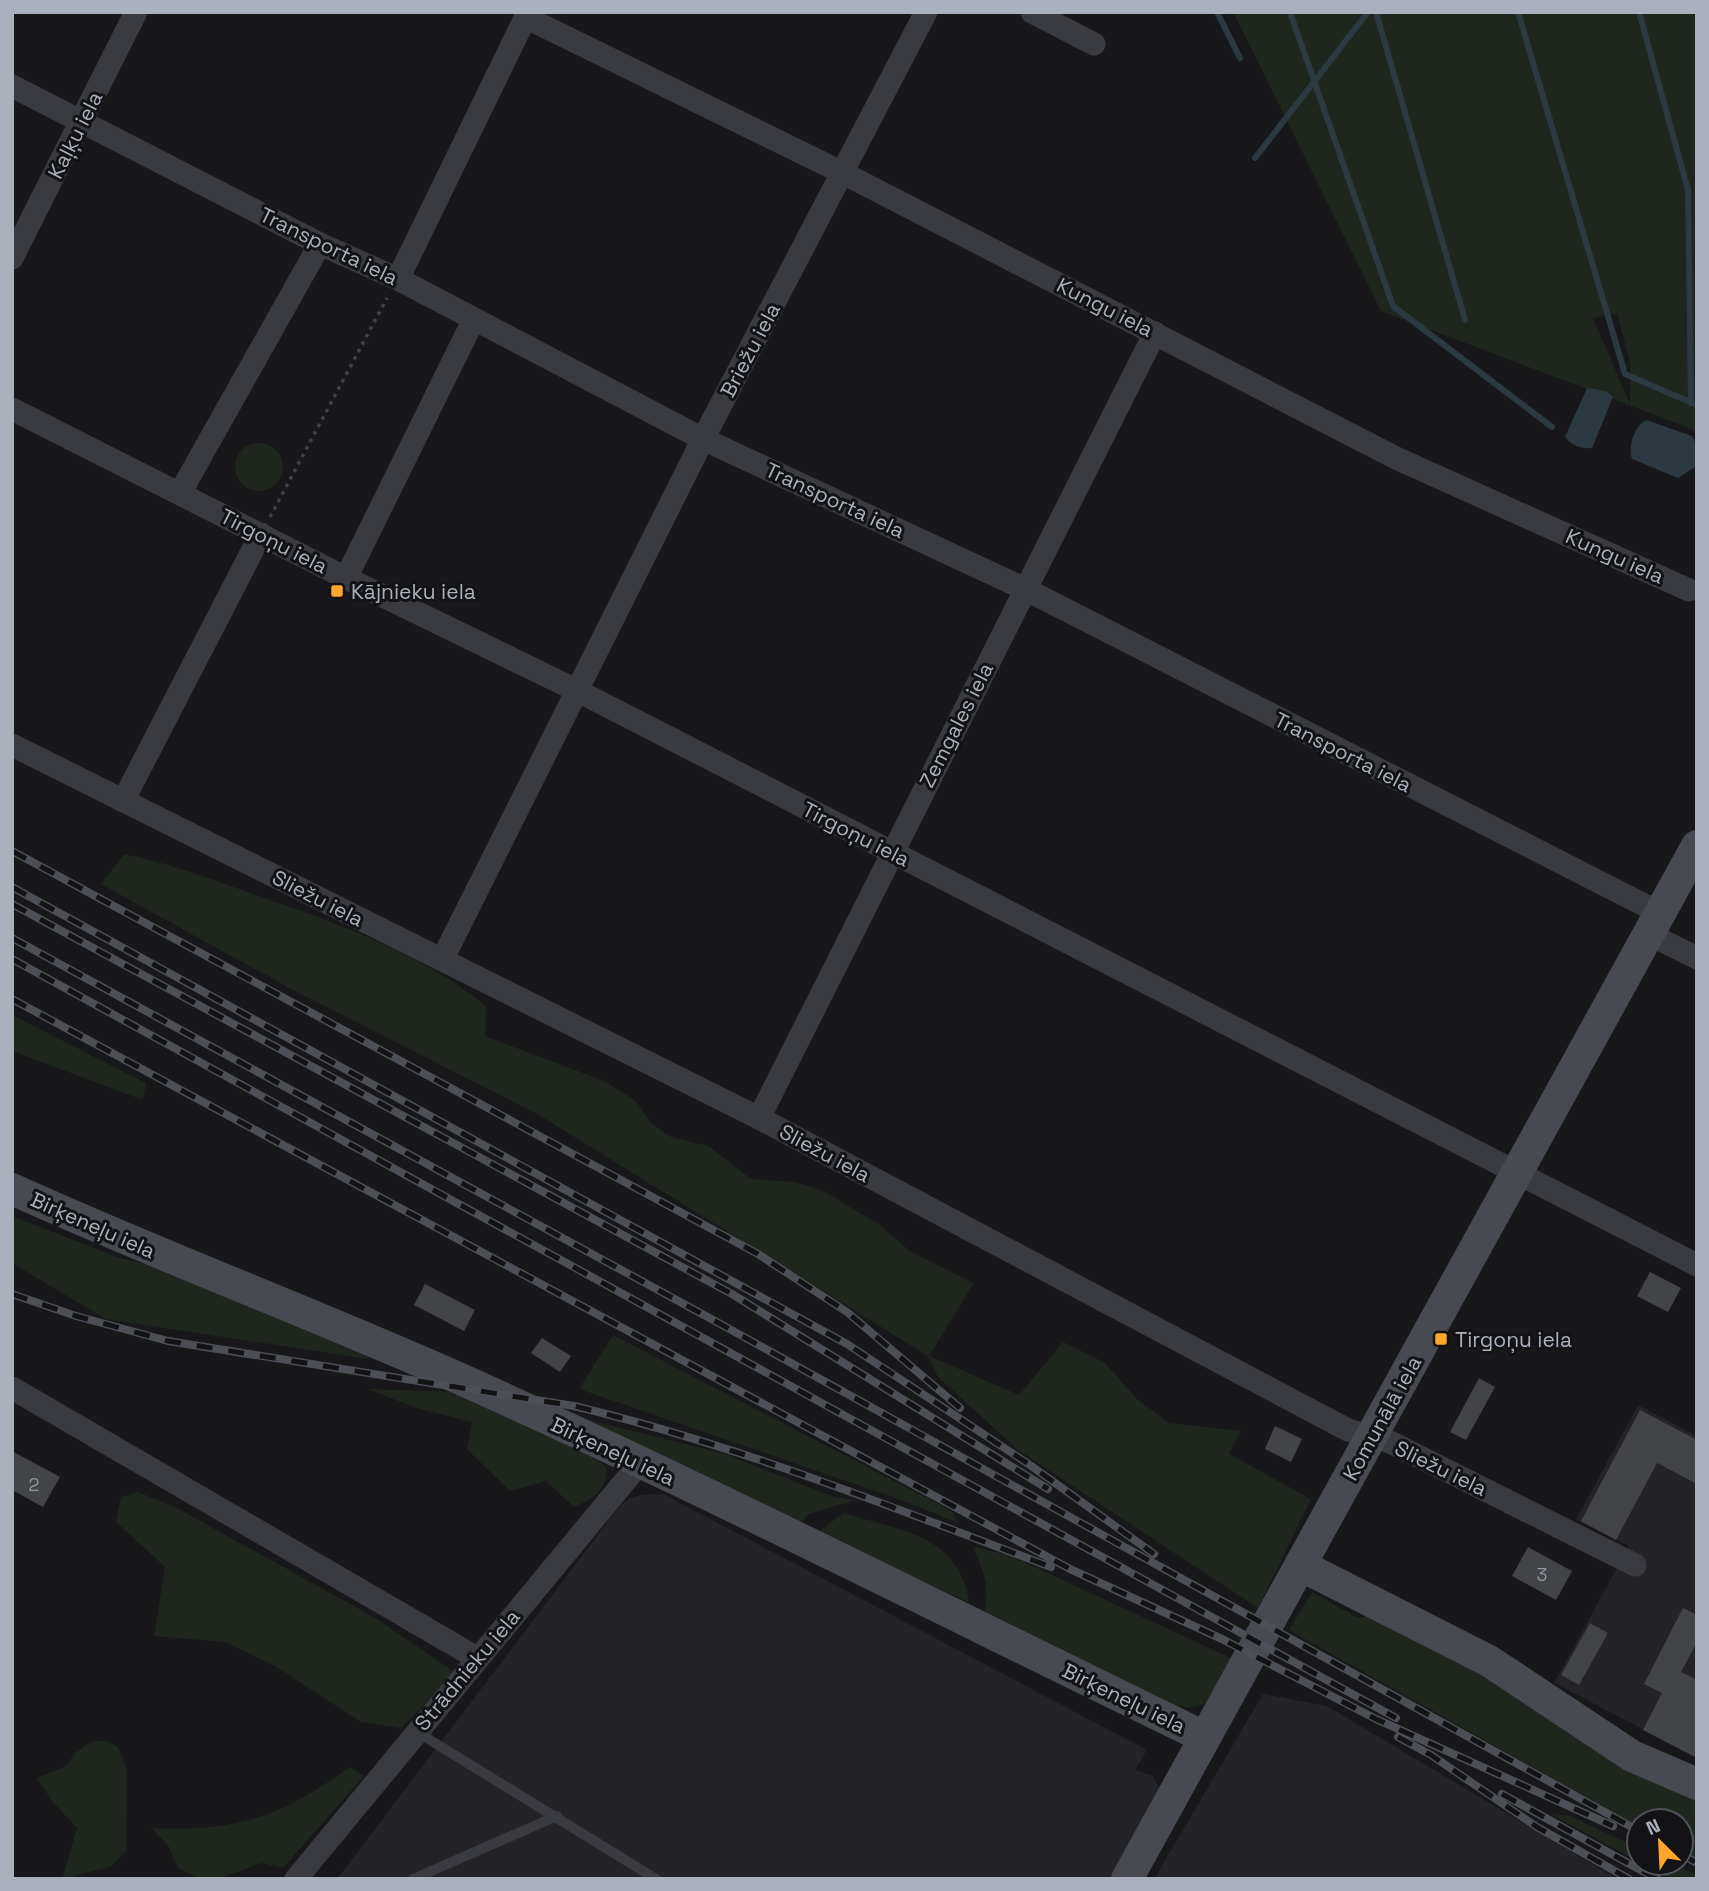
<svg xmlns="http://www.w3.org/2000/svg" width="1709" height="1891" font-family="'Space Grotesk',sans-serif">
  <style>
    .built { fill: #242428 }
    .green { fill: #1e261e; fill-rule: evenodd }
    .water { fill: #2d3940 }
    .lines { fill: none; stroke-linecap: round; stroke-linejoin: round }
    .stream { stroke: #2d3940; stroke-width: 6 }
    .building { fill: #424448 }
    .path { stroke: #3f4247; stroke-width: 3.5; stroke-dasharray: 3.5 5; stroke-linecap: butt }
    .lane { stroke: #393b40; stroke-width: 10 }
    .street { stroke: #393b40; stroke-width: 23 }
    .secondary { stroke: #474a50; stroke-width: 32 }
    .rail-casing { stroke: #4c4f55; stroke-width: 8 }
    .rail { stroke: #131316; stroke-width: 5; stroke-dasharray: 16; stroke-linecap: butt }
    .poi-dot { fill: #ffa72c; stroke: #131316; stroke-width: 2.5 }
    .labels { text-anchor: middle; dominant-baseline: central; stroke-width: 6; stroke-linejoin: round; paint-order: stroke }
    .number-label { font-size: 18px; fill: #90969f }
    .street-label { font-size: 21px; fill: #aab1bc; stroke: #131316 }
    .poi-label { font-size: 21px; fill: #aab1bc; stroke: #131316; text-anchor: start }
  </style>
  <rect width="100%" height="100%" fill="#18181b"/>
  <path class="built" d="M 1638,1405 L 1697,1436 L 1697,1757 L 1554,1683 L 1629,1546 L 1576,1520 Z
    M 663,1494 L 1147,1750 L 1135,1770 L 1152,1775 L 1160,1790 L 1109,1879 L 337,1879 L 620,1506 L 629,1499 L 641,1495 Z
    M 1263,1694 L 1327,1706 L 1617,1879 L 1154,1879 Z"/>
  <path class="green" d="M 1233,12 L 1697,12 L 1697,431 L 1381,311 ZM 1617,313 L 1630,362 L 1630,404 L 1593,318 Z
    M235 467a24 24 0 1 1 48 0a24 24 0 1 1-48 0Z
    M 124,854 C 170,863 213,880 256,895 C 336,923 420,952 486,1006 L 485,1036 L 604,1081 L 636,1101 L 651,1123 L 671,1137 L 709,1146 L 751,1179 L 794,1182 L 822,1190 L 880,1225 L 911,1252 L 974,1283 L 929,1356 L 1019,1395 L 1063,1342 L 1105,1363 L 1137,1399 L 1169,1423 L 1241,1431 L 1229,1454 L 1311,1499 L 1258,1608 L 1018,1450 L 938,1377 L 928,1356 L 539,1115 L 291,989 L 101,884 Z
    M 12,1015 L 146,1083 L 143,1100 L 12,1051 Z
    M 12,1216 L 117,1257 L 187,1275 L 365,1350 L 368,1359 L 106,1319 L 12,1263 Z
    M 613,1335 L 952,1511 L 958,1523 L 904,1501 L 579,1389 Z
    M 368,1389 L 452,1392 L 571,1443 L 607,1467 C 606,1491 595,1498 574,1507 L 546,1481 L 510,1491 L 467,1449 L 472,1422 L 416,1408 Z
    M 549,1410 L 725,1454 L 834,1497 L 857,1500 L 809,1514 L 799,1525 Z
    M 138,1492 L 175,1507 L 377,1619 L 456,1673 L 401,1728 L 361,1722 L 275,1666 L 225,1642 L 154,1636 L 165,1567 L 116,1522 L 121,1497 Z
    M 844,1513 C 900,1531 959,1534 969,1602 L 831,1540 L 819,1531 Z
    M 973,1547 L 1009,1555 L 1233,1659 C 1224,1675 1215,1705 1194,1707 C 1157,1712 1024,1634 984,1614 C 990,1587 984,1572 973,1547 Z
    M 1312,1592 L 1358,1618 L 1374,1616 L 1508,1686 L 1697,1796 L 1697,1859 L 1681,1850 L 1681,1821 L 1639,1821 L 1639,1827 L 1289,1630 Z
    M 92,1741 L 106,1741 L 118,1747 L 127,1770 L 126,1851 L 110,1867 L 62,1879 L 77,1828 L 52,1801 L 37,1778 L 66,1766 L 75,1753 Z
    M 350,1767 L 364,1776 L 283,1868 L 262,1863 L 217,1879 L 199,1879 L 178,1868 L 168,1845 L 151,1828 C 238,1832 280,1817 350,1767 Z
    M 1549,1813 L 1570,1816 L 1639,1848 L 1639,1862 Z
    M 1640,1863 L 1670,1863 L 1697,1875 L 1697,1879 L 1669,1879 Z"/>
  <path class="water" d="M 1587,388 L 1606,391 L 1613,397 L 1592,448 C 1581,449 1572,446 1565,437 Z
    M 1646,420 L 1692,436 L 1697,446 L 1695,467 L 1678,478 L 1632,459 C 1628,446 1634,427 1646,420 Z"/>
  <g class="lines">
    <path class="stream" d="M 1217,12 L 1240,58
      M 1290,12 L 1393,306 L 1552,427
      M 1376,12 L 1465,320
      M 1518,12 L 1625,374 L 1697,405
      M 1639,12 L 1688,190 L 1691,403
      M 1255,158 L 1368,12"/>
  </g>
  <path class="building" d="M 1650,1272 L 1681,1288 L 1668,1312 L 1637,1296 Z
    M 425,1284 L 475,1310 L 464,1331 L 414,1305 Z
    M 542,1338 L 571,1356 L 560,1372 L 531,1353 Z
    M 1479,1378 L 1495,1387 L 1466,1440 L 1450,1432 Z
    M 1640,1410 L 1697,1440 L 1697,1484 L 1657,1463 L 1616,1540 L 1581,1521 Z
    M 1275,1426 L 1302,1439 L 1291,1462 L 1265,1449 Z
    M 12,1451 L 60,1477 L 43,1507 L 12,1490 Z
    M 1528,1547 L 1572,1571 L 1556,1600 L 1512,1576 Z
    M 1683,1608 L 1697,1615 L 1697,1642 L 1681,1672 L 1697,1680 L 1697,1758 L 1643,1730 L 1662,1693 L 1644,1684 Z
    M 1590,1623 L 1608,1633 L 1579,1685 L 1561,1675 Z"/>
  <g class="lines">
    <path class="path" d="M 270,517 L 387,298"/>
    <path class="lane" d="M 417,1732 L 656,1879
      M 413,1879 L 557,1816"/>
    <path class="street" d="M 1032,12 L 1094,44
      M 525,17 L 843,173 L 1396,458 L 1689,590
      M 12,86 L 320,244 L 398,279 L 703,439 L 1025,589 L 1660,913
      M 12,258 L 136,12
      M 398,279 L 528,12
      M 12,409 L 346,578 L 578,691 L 1697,1265
      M 180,493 L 320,244
      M 346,578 L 473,321
      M 12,745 L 759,1118 L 1348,1430 L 1390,1442 L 1635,1565
      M 123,801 L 261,534
      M 1649,934 L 1697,958
      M 442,960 L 703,439 L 926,12
      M 759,1118 L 1155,333
      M 12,1388 L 477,1658
      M 296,1879 L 640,1463"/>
    <path class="secondary" d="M 12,1189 C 168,1260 329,1319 485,1390 C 727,1500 965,1621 1204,1737
      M 1300,1565 L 1489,1661 L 1632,1756 L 1697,1784
      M 1127,1879 L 1697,846"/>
    <defs>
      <path id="rail" d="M 12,851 L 758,1254 L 847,1312 L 960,1408
        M 12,887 L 847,1344 L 1030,1465 L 1154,1554
        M 12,904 L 732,1294 L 1048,1489
        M 12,938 L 715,1321 L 1639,1831
        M 12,959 L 1396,1718
        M 12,999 L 1070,1569 L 1222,1639 L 1376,1719 L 1613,1826
        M 12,1294 L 76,1316 L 168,1341 L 574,1406 C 738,1445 894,1508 1051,1567
        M 1398,1737 L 1431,1755 L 1537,1827 L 1629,1879
        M 1502,1794 L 1657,1879
        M 1681,1854 L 1697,1863"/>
    </defs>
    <use href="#rail" class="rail-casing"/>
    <use href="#rail" class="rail"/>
  </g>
  <g class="poi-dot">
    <rect x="330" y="584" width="14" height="14" rx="3.5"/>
    <rect x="1434" y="1332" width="14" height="14" rx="3.5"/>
  </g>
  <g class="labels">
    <g class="number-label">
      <text x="34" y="1484">2</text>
      <text x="1542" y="1574">3</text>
    </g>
    <g class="street-label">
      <text transform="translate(75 135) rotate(-63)">Kaļķu iela</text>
      <text transform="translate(329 246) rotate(26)">Transporta iela</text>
      <text transform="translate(1105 307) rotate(27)">Kungu iela</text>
      <text transform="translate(750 350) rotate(-62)">Briežu iela</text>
      <text transform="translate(835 500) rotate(25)">Transporta iela</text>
      <text transform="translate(274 541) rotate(27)">Tirgoņu iela</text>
      <text transform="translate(1615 556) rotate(24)">Kungu iela</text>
      <text transform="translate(956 725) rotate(-63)">Zemgales iela</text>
      <text transform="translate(1343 752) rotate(27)">Transporta iela</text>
      <text transform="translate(856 834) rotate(27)">Tirgoņu iela</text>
      <text transform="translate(318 898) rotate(27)">Sliežu iela</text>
      <text transform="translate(825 1153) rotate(28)">Sliežu iela</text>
      <text transform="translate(93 1225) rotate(24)">Birķeneļu iela</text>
      <text transform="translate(1382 1418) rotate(-61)">Komunālā iela</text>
      <text transform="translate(613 1451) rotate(25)">Birķeneļu iela</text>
      <text transform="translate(1441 1468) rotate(26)">Sliežu iela</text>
      <text transform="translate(467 1670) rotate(-50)">Strādnieku iela</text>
      <text transform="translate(1124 1698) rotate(26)">Birķeneļu iela</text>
    </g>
    <g class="poi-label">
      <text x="351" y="591">Kājnieku iela</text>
      <text x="1455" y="1339">Tirgoņu iela</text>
    </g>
  </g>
  <rect width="1709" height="1891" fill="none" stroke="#aab1bc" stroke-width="28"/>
  <g transform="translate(1660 1842) rotate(336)"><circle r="33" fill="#131316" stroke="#4f5258" stroke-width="2"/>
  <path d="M0-5L12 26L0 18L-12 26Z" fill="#ffa72c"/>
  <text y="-10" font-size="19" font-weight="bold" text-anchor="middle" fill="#aab1bc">N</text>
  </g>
</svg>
